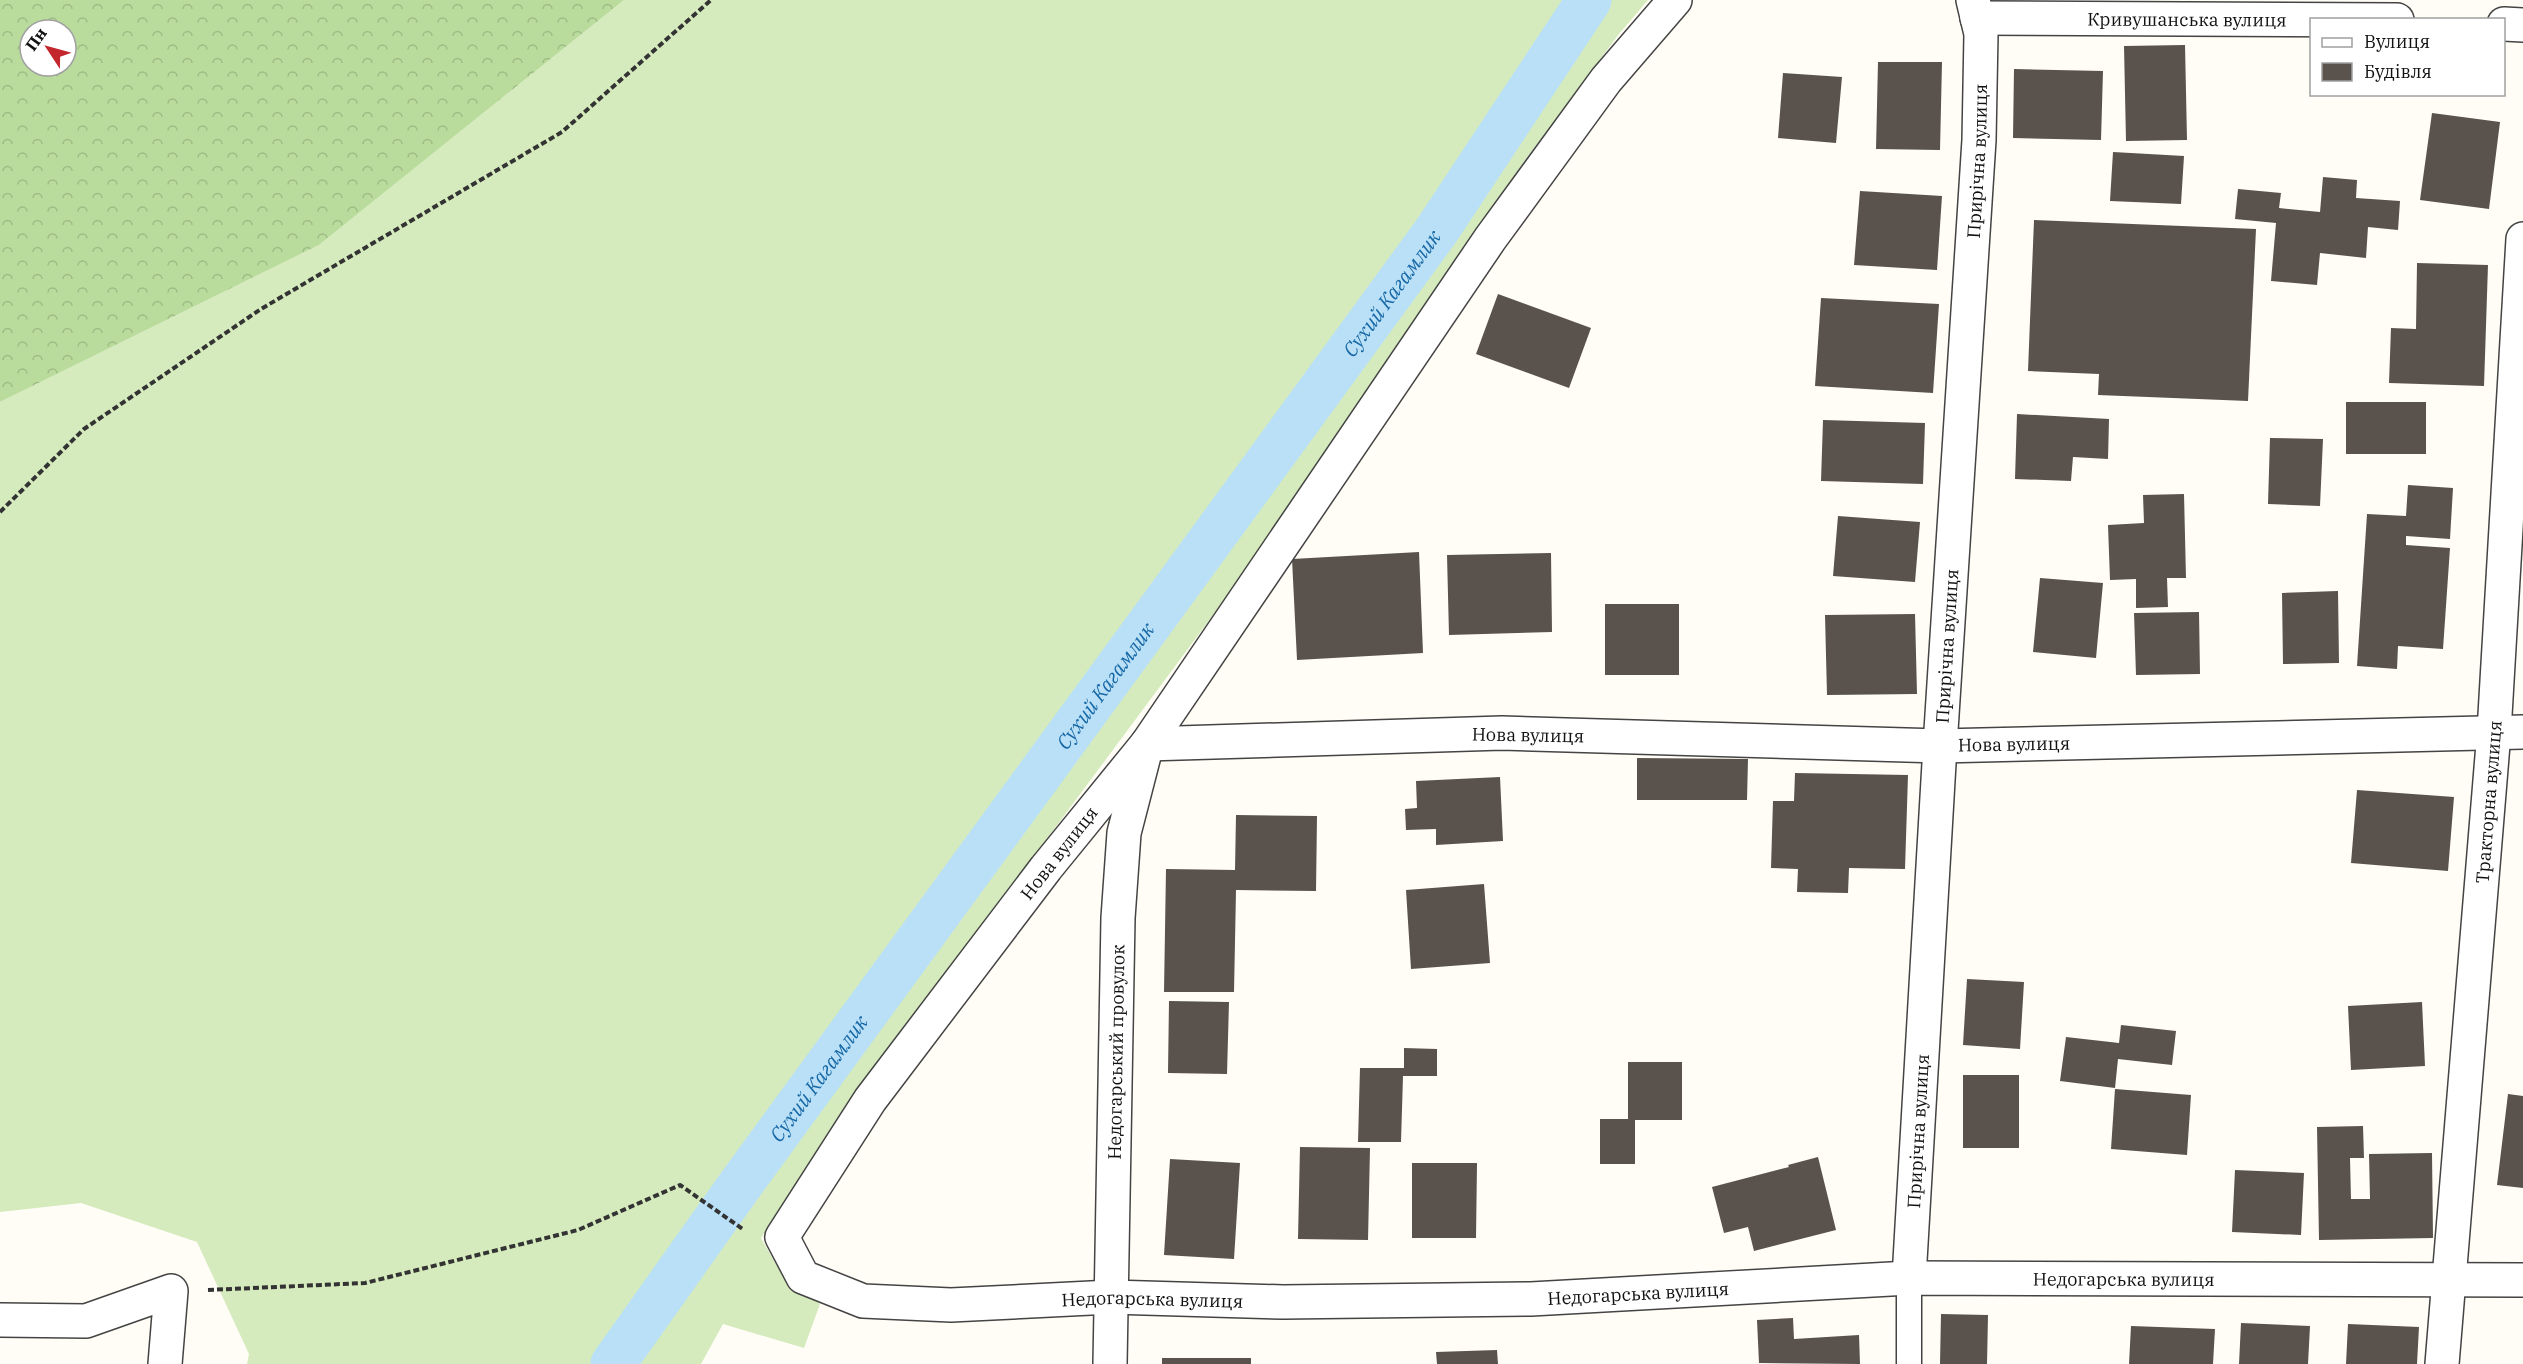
<svg xmlns="http://www.w3.org/2000/svg" width="2523" height="1364" font-family="'IBM Plex Serif',serif">
  <style>
    .grass { fill: #d5ebbd }
    .forest { fill: url(#forest-crowns); fill-rule: evenodd }
    .lines { fill: none; stroke-linecap: round; stroke-linejoin: round }
    .canal { stroke: #b9e0f7; stroke-width: 45 }
    .building { fill: #5a524d }
    .service-casing { stroke: #444; stroke-width: 27 }
    .minor-casing { stroke: #444; stroke-width: 36 }
    .path { stroke: #333; stroke-width: 4; stroke-dasharray: 6 3; stroke-linecap: butt }
    .service { stroke: #fff; stroke-width: 24 }
    .minor { stroke: #fff; stroke-width: 33 }
    .labels { text-anchor: middle; dominant-baseline: central; stroke-width: 6; stroke-linejoin: round; paint-order: stroke }
    .street-label { font-size: 18px; fill: #111; stroke: #fff }
    .water-label { font-size: 20px; font-style: italic; fill: #1768a6; stroke: #fff }
  </style>
  <defs>
    <pattern id="forest-crowns" width="20" height="18" patternUnits="userSpaceOnUse" patternTransform="scale(1.5)"><rect width="20" height="18" fill="#b9dc9c"/><path d="M2 6a3 3 0 1 1 6 0M12 15a3 3 0 1 1 6 0" fill="none" stroke="#9ebc85"/></pattern>
  </defs>
  <rect width="100%" height="100%" fill="#fffdf5"/>
  <path class="grass" d="M 624,0 L 1648,0 L 1619,34 L 1525,160 L 1277,529 L 968,945 L 761,1238 L 781,1273 L 820,1304 L 804,1348 L 723,1324 L 701,1364 L 247,1364 L 249,1354 L 197,1242 L 81,1203 L 0,1212 L 0,402 L 319,245 Z"/>
  <path class="forest" d="M 0,0 L 624,0 L 319,245 L 0,402 ZM 30,30 L 66,30 L 66,66 L 30,66 Z"/>
  <g class="lines">
    <path class="canal" id="s1" d="M 613,1364 L 740,1185 L 1437,230 L 1589,0"/>
  </g>
  <path class="building" d="M 2185,45 L 2187,140 L 2126,141 L 2124,46 Z
    M 1878,62 L 1942,62 L 1940,150 L 1876,149 Z
    M 2014,69 L 2103,71 L 2101,140 L 2013,138 Z
    M 1783,73 L 1842,77 L 1836,143 L 1778,138 Z
    M 2432,113 L 2500,122 L 2489,209 L 2420,200 Z
    M 2113,152 L 2184,156 L 2181,204 L 2110,201 Z
    M 2323,177 L 2357,180 L 2356,198 L 2400,201 L 2398,230 L 2368,227 L 2366,258 L 2320,253 L 2317,285 L 2271,281 L 2276,223 L 2235,219 L 2238,189 L 2281,193 L 2279,208 L 2320,212 Z
    M 1860,191 L 1942,196 L 1937,270 L 1854,265 Z
    M 2034,220 L 2256,229 L 2248,401 L 2098,395 L 2099,374 L 2028,371 Z
    M 2417,263 L 2488,265 L 2484,386 L 2389,383 L 2391,328 L 2416,329 Z
    M 1498,294 L 1591,328 L 1569,388 L 1476,354 Z
    M 1821,298 L 1939,304 L 1933,393 L 1815,386 Z
    M 2346,402 L 2426,402 L 2426,454 L 2346,454 Z
    M 2017,414 L 2109,419 L 2108,459 L 2073,457 L 2071,481 L 2015,479 Z
    M 1823,420 L 1925,423 L 1923,484 L 1821,481 Z
    M 2270,438 L 2323,439 L 2320,506 L 2268,504 Z
    M 2408,485 L 2453,488 L 2450,539 L 2406,536 L 2406,545 L 2450,548 L 2443,649 L 2398,646 L 2397,669 L 2357,666 L 2367,514 L 2406,516 Z
    M 2184,494 L 2186,578 L 2167,578 L 2168,607 L 2136,608 L 2136,579 L 2110,580 L 2108,525 L 2144,523 L 2143,495 Z
    M 1838,516 L 1920,522 L 1915,582 L 1833,576 Z
    M 1419,552 L 1423,653 L 1297,660 L 1292,559 Z
    M 1551,553 L 1552,632 L 1449,635 L 1447,555 Z
    M 2040,578 L 2103,583 L 2096,658 L 2033,652 Z
    M 2338,591 L 2339,663 L 2283,664 L 2282,593 Z
    M 1605,604 L 1679,604 L 1679,675 L 1605,675 Z
    M 2199,612 L 2200,674 L 2136,675 L 2134,613 Z
    M 1915,614 L 1917,694 L 1827,695 L 1825,615 Z
    M 1637,758 L 1748,759 L 1747,800 L 1637,800 Z
    M 1795,773 L 1908,775 L 1905,869 L 1849,868 L 1848,893 L 1797,892 L 1798,869 L 1771,868 L 1773,801 L 1794,801 Z
    M 1500,777 L 1503,841 L 1436,845 L 1436,829 L 1406,830 L 1405,809 L 1417,808 L 1416,781 Z
    M 2357,790 L 2454,797 L 2448,871 L 2351,863 Z
    M 1236,815 L 1317,816 L 1316,891 L 1236,890 L 1234,992 L 1164,992 L 1166,869 L 1235,870 Z
    M 1484,884 L 1490,963 L 1411,969 L 1406,890 Z
    M 1967,979 L 2024,982 L 2020,1049 L 1963,1045 Z
    M 1169,1001 L 1229,1002 L 1227,1074 L 1168,1073 Z
    M 2422,1002 L 2425,1066 L 2351,1070 L 2348,1006 Z
    M 2121,1025 L 2176,1031 L 2172,1065 L 2118,1059 L 2115,1088 L 2060,1081 L 2066,1037 L 2119,1043 Z
    M 1404,1048 L 1437,1049 L 1437,1076 L 1403,1076 L 1401,1142 L 1358,1142 L 1360,1068 L 1404,1068 Z
    M 1628,1062 L 1682,1062 L 1682,1120 L 1635,1120 L 1635,1164 L 1600,1164 L 1600,1119 L 1628,1119 Z
    M 1963,1075 L 2019,1075 L 2019,1148 L 1963,1148 Z
    M 2115,1089 L 2191,1095 L 2187,1155 L 2111,1149 Z
    M 2508,1094 L 2523,1096 L 2523,1188 L 2497,1185 Z
    M 2363,1126 L 2364,1158 L 2350,1158 L 2351,1199 L 2370,1199 L 2369,1154 L 2432,1153 L 2433,1238 L 2319,1240 L 2317,1127 Z
    M 1300,1147 L 1370,1148 L 1368,1240 L 1298,1239 Z
    M 1818,1157 L 1836,1230 L 1754,1251 L 1748,1227 L 1724,1233 L 1712,1187 L 1789,1167 L 1788,1165 Z
    M 1170,1159 L 1240,1163 L 1234,1259 L 1164,1255 Z
    M 1412,1163 L 1477,1163 L 1476,1238 L 1412,1238 Z
    M 2235,1170 L 2304,1173 L 2301,1235 L 2232,1232 Z
    M 1941,1314 L 1988,1315 L 1987,1364 L 1940,1364 Z
    M 1793,1318 L 1794,1339 L 1859,1335 L 1860,1364 L 1759,1363 L 1757,1320 Z
    M 2241,1323 L 2310,1326 L 2308,1364 L 2239,1364 Z
    M 2348,1324 L 2419,1327 L 2417,1364 L 2346,1364 Z
    M 2131,1326 L 2215,1329 L 2213,1364 L 2129,1364 Z
    M 1497,1350 L 1498,1364 L 1437,1364 L 1436,1352 Z
    M 1162,1358 L 1251,1358 L 1251,1364 L 1162,1364 Z"/>
  <g class="lines">
    <defs>
      <path id="service" d="M 1909,1278 L 1909,1364"/>
      <g id="minor">
        <path id="s2" d="M 1977,18 L 2397,20"/>
        <path d="M 2504,24 L 2523,25"/>
        <path id="s3" d="M 2523,732 L 1940,746 L 1502,733 L 1147,744 L 1046,868 L 870,1100 L 782,1237 L 803,1277 L 863,1301 L 951,1305 L 1111,1297 L 1283,1302 L 1531,1299 L 1909,1278 L 2523,1280"/>
        <path id="s4" d="M 1909,1278 L 1940,746 L 1979,140 L 1981,34 L 1973,0"/>
        <path d="M 0,1320 L 86,1321 L 171,1291 L 165,1364"/>
        <path id="s5" d="M 1110,1364 L 1118,918 L 1124,833 L 1147,744 L 1490,239 L 1606,80 L 1675,0"/>
        <path id="s6" d="M 2442,1364 L 2494,732 L 2523,239"/>
      </g>
    </defs>
    <use href="#service" class="service-casing"/>
    <use href="#minor" class="minor-casing"/>
    <path class="path" d="M 0,512 L 84,429 L 261,309 L 562,132 L 711,0
      M 208,1290 L 365,1283 L 578,1230 L 680,1185 L 744,1230"/>
    <use href="#service" class="service"/>
    <use href="#minor" class="minor"/>
  </g>
  <g class="labels">
    <g class="street-label">
      <text stroke="none"><textPath href="#s2" startOffset="210">Кривушанська вулиця</textPath></text>
      <text stroke="none"><textPath href="#s4" startOffset="1119">Прирічна вулиця</textPath></text>
      <text stroke="none"><textPath href="#s4" startOffset="633">Прирічна вулиця</textPath></text>
      <text transform="translate(1528 735) rotate(1)">Нова вулиця</text>
      <text transform="translate(2014 744) rotate(-1)">Нова вулиця</text>
      <text stroke="none"><textPath href="#s6" startOffset="564">Тракторна вулиця</textPath></text>
      <text transform="translate(1059 853) rotate(-52)">Нова вулиця</text>
      <text stroke="none"><textPath href="#s5" startOffset="312">Недогарський провулок</textPath></text>
      <text stroke="none"><textPath href="#s4" startOffset="147">Прирічна вулиця</textPath></text>
      <text stroke="none"><textPath href="#s3" startOffset="3362">Недогарська вулиця</textPath></text>
      <text stroke="none"><textPath href="#s3" startOffset="2876">Недогарська вулиця</textPath></text>
      <text stroke="none"><textPath href="#s3" startOffset="2390">Недогарська вулиця</textPath></text>
    </g>
    <g class="water-label">
      <text stroke="none"><textPath href="#s1" startOffset="1324">Сухий Кагамлик</textPath></text>
      <text stroke="none"><textPath href="#s1" startOffset="838">Сухий Кагамлик</textPath></text>
      <text stroke="none"><textPath href="#s1" startOffset="352">Сухий Кагамлик</textPath></text>
    </g>
  </g>
  <rect x="2310" y="18" width="195" height="78" fill="#ffffff" stroke="#a0a0a0" stroke-width="1.5"/>
  <rect x="2322" y="38" width="30" height="9" fill="#ffffff" stroke="#a0a0a0" stroke-width="1.5"/>
  <text x="2364" y="48" font-size="18" fill="#111111">Вулиця</text>
  <rect x="2322" y="63" width="30" height="18" fill="#5a524d" stroke="#a0a0a0" stroke-width="1.5"/>
  <text x="2364" y="78" font-size="18" fill="#111111">Будівля</text>
  <g transform="translate(48 48) rotate(306)"><circle r="28" fill="#ffffff" stroke="#a0a0a0" stroke-width="1.5"/>
  <path d="M0-4.5L10 22L0 15L-10 22Z" fill="#c4262e"/>
  <text y="-9" font-size="16" font-weight="bold" text-anchor="middle" fill="#111111">Пн</text>
  </g>
</svg>
